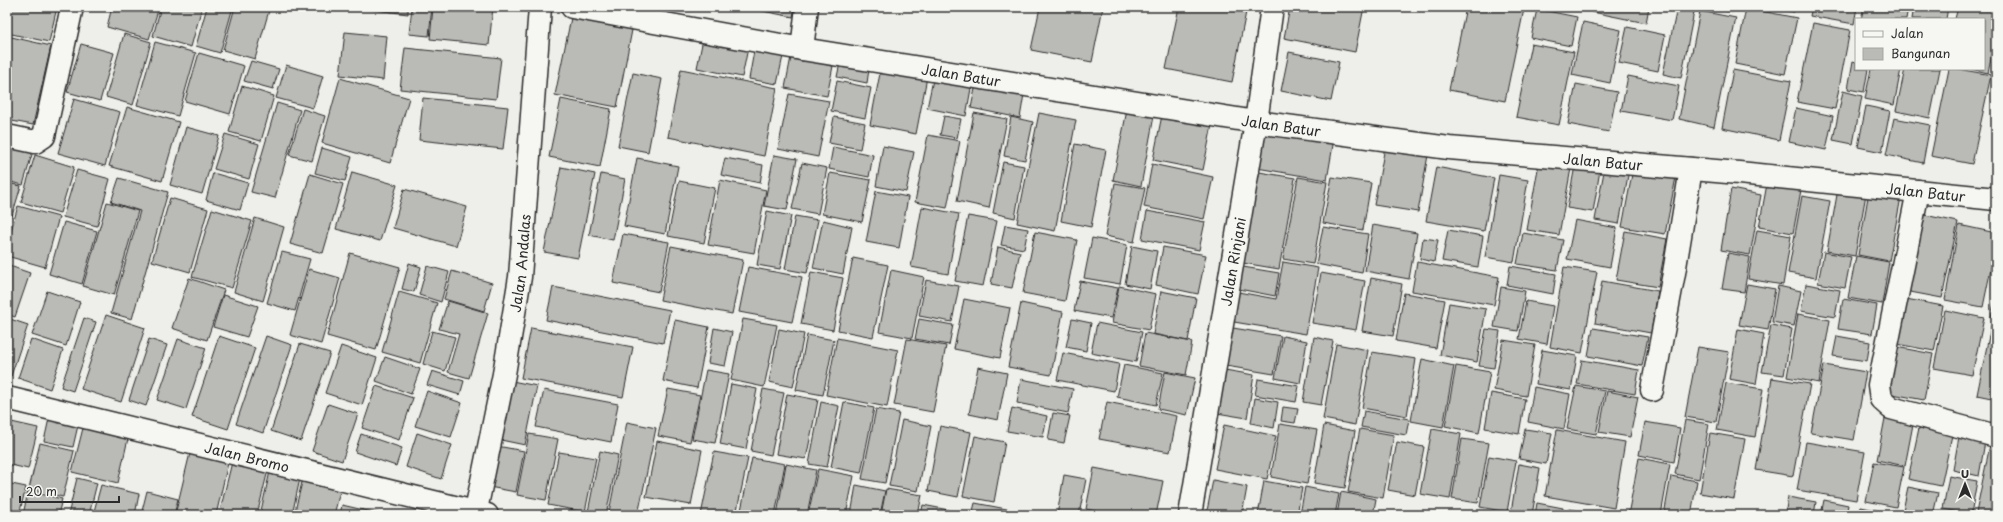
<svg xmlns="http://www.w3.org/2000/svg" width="2003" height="522" font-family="'Playpen Sans',sans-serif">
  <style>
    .building { fill: #babab7; stroke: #2b2b2b }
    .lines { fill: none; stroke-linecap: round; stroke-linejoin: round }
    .street-casing { stroke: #2b2b2b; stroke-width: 25 }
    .street { stroke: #f6f6f2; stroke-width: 22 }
    .labels { text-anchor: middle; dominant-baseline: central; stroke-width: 3.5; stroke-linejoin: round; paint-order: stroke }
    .street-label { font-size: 14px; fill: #2b2b2b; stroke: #f6f6f2 }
  </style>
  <rect width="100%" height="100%" fill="#eeeeea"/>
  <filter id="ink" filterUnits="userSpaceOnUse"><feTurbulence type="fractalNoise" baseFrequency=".025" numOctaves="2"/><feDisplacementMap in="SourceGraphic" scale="8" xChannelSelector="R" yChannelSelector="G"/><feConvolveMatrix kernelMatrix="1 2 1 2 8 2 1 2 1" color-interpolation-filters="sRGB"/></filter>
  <g filter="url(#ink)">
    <path class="building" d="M 7,7 L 57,7 L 49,42 L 7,33 Z
      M 112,7 L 159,7 L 149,39 L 107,27 Z
      M 161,7 L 202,7 L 191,47 L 153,36 Z
      M 207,7 L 233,7 L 220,53 L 196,46 Z
      M 235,7 L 270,7 L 255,59 L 223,50 Z
      M 360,7 L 408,7 L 408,14 L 359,8 Z
      M 412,7 L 432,7 L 429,36 L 409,34 Z
      M 433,7 L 493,7 L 489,45 L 430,39 Z
      M 742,7 L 795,7 L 793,17 Z
      M 1040,7 L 1103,7 L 1092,62 L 1031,50 Z
      M 1179,7 L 1247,7 L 1232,82 L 1166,69 Z
      M 1290,7 L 1364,7 L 1355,52 L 1284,38 Z
      M 1466,7 L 1514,7 L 1524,9 L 1505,101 L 1449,90 Z
      M 1568,7 L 1649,7 L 1646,23 Z
      M 1705,7 L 1734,7 L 1733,12 Z
      M 1770,7 L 1795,7 L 1794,12 Z
      M 1812,7 L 1857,7 L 1854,24 L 1810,16 Z
      M 1864,7 L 1908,7 L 1906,19 L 1861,19 Z
      M 1914,7 L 1948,7 L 1946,19 L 1912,19 Z
      M 1958,7 L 1996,7 L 1996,35 L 1988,73 L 1971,69 L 1984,69 L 1984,19 L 1955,19 Z
      M 1677,8 L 1694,12 L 1681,78 L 1663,74 Z
      M 1746,8 L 1797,18 L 1785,74 L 1735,64 Z
      M 1537,9 L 1577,17 L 1571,46 L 1531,38 Z
      M 1700,11 L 1736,18 L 1714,127 L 1679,119 Z
      M 572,13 L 633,25 L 617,107 L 555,95 Z
      M 1583,22 L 1621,30 L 1610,83 L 1572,75 Z
      M 1813,23 L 1850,30 L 1835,109 L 1797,102 Z
      M 1627,27 L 1665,35 L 1658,71 L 1619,63 Z
      M 345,32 L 387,36 L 383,80 L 340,75 Z
      M 124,34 L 151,42 L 133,105 L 106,97 Z
      M 7,36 L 51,46 L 33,125 L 7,120 Z
      M 703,39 L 748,48 L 742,77 L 697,68 Z
      M 155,42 L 196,53 L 178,116 L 137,105 Z
      M 81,44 L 114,53 L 100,101 L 67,92 Z
      M 1531,44 L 1574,52 L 1559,125 L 1516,117 Z
      M 405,48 L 501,58 L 496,99 L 400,89 Z
      M 754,51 L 783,56 L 777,84 L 749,79 Z
      M 1289,52 L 1339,62 L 1331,101 L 1281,91 Z
      M 199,53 L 244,66 L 230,114 L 185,101 Z
      M 791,57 L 833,66 L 827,96 L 785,88 Z
      M 251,61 L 279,69 L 273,89 L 244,81 Z
      M 1853,61 L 1856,62 L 1856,69 L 1868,69 L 1864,92 L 1848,89 Z
      M 840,63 L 869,69 L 867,83 L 837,77 Z
      M 882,63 L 928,72 L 916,134 L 870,125 Z
      M 286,65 L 323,76 L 313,108 L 276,98 Z
      M 681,69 L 777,88 L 764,156 L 668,137 Z
      M 1871,69 L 1901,69 L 1894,105 L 1865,99 Z
      M 1905,69 L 1940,69 L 1930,118 L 1896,111 Z
      M 1949,69 L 1958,69 L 1991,75 L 1972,164 L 1931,156 Z
      M 1733,70 L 1791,81 L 1779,140 L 1722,128 Z
      M 633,73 L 662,79 L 648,152 L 618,146 Z
      M 934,75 L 972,83 L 966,116 L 927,108 Z
      M 1628,76 L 1679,86 L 1672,120 L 1621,111 Z
      M 340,78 L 409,98 L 390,163 L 322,143 Z
      M 977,79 L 1025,88 L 1020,118 L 971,108 Z
      M 837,81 L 871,88 L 865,118 L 831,111 Z
      M 1576,84 L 1617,92 L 1609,132 L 1568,124 Z
      M 242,86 L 274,96 L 261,141 L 229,132 Z
      M 1843,91 L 1862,96 L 1853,144 L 1833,140 Z
      M 789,94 L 829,101 L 818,157 L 778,149 Z
      M 423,98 L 508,107 L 503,149 L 419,140 Z
      M 74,99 L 120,112 L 105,166 L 58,153 Z
      M 561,99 L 611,109 L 600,167 L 549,157 Z
      M 277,103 L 300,110 L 275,198 L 251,192 Z
      M 1866,106 L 1890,111 L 1882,152 L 1858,147 Z
      M 127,107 L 179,122 L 162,181 L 109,166 Z
      M 1796,108 L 1833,116 L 1826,150 L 1789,142 Z
      M 303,109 L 325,116 L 312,161 L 289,155 Z
      M 1127,110 L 1154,116 L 1141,186 L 1113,180 Z
      M 974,113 L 1007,119 L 989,208 L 957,201 Z
      M 1039,113 L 1076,120 L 1055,231 L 1017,223 Z
      M 1162,115 L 1212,125 L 1203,170 L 1153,160 Z
      M 944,116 L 961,119 L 957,138 L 940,135 Z
      M 834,117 L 865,123 L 860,149 L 829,143 Z
      M 1011,117 L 1033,122 L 1025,160 L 1004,156 Z
      M 1894,118 L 1930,125 L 1923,163 L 1886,155 Z
      M 186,127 L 219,136 L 202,194 L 170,185 Z
      M 1264,127 L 1334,139 L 1327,180 L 1257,168 Z
      M 225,134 L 259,144 L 249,179 L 214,169 Z
      M 928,135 L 960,141 L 947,208 L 915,202 Z
      M 7,144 L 33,151 L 23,185 L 7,181 Z
      M 1075,144 L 1106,150 L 1091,227 L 1061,221 Z
      M 883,146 L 914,152 L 906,192 L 876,186 Z
      M 833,147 L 873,155 L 869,177 L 829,169 Z
      M 1385,147 L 1428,155 L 1418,212 L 1374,205 Z
      M 322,148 L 352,157 L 345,181 L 315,173 Z
      M 35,155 L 74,167 L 60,213 L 21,202 Z
      M 774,155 L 797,159 L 787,210 L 764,206 Z
      M 637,158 L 678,166 L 665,234 L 624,226 Z
      M 725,158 L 763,165 L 760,183 L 721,175 Z
      M 1003,162 L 1024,166 L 1015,218 L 993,213 Z
      M 802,163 L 827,168 L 818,214 L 792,209 Z
      M 1539,163 L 1571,168 L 1559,235 L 1527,230 Z
      M 1152,164 L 1213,177 L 1204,219 L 1144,207 Z
      M 1575,166 L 1600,170 L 1593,212 L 1567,208 Z
      M 1605,166 L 1629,170 L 1619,224 L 1595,220 Z
      M 561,167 L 595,174 L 578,258 L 544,252 Z
      M 1436,167 L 1494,178 L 1484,231 L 1426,221 Z
      M 1633,169 L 1676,177 L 1665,234 L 1622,227 Z
      M 77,170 L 110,179 L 97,226 L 63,217 Z
      M 352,172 L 397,185 L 380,241 L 336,229 Z
      M 1259,172 L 1295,178 L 1279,269 L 1243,263 Z
      M 213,173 L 248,183 L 240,210 L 206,200 Z
      M 830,173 L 871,180 L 862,222 L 822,214 Z
      M 310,174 L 343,184 L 323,253 L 290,244 Z
      M 601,174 L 625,179 L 613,240 L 589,235 Z
      M 1499,175 L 1528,180 L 1514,262 L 1485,257 Z
      M 1298,177 L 1327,182 L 1313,264 L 1283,259 Z
      M 1332,177 L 1371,183 L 1363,230 L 1323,223 Z
      M 119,178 L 168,192 L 132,319 L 111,313 L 140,211 L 111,202 Z
      M 720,180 L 766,190 L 754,253 L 708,245 Z
      M 679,181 L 715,188 L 704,243 L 668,236 Z
      M 7,183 L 21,186 L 12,216 L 7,215 Z
      M 1115,183 L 1145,188 L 1134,242 L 1105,236 Z
      M 1767,184 L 1801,190 L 1793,233 L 1759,227 Z
      M 404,189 L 467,207 L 456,246 L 393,228 Z
      M 1731,189 L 1761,195 L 1750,255 L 1721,250 Z
      M 1838,189 L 1866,194 L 1855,256 L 1827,251 Z
      M 876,191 L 908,197 L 899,248 L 866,242 Z
      M 1869,191 L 1901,197 L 1889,261 L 1858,255 Z
      M 1802,196 L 1830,201 L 1816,278 L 1788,273 Z
      M 170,198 L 208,209 L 190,272 L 152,261 Z
      M 107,202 L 138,211 L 114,295 L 83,286 Z
      M 18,206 L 59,217 L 45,267 L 7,256 L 7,245 Z
      M 922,207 L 959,214 L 948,274 L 911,267 Z
      M 212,209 L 252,221 L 232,288 L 192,277 Z
      M 767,211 L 791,216 L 780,269 L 757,265 Z
      M 1147,211 L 1205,222 L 1199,250 L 1142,239 Z
      M 1920,214 L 1958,222 L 1942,298 L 1905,291 Z
      M 795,216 L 818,220 L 807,273 L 785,269 Z
      M 968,216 L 997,221 L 983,286 L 955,281 Z
      M 255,218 L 284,227 L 263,301 L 234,292 Z
      M 823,220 L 852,227 L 843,274 L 813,268 Z
      M 1575,220 L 1617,228 L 1610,267 L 1567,259 Z
      M 64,222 L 97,231 L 82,284 L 49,274 Z
      M 1005,225 L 1028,229 L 1024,249 L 1001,245 Z
      M 1373,225 L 1417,233 L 1409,279 L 1365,271 Z
      M 1959,225 L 1996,233 L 1996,244 L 1983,307 L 1945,300 Z
      M 1323,227 L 1368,234 L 1362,273 L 1316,264 Z
      M 1448,230 L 1483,236 L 1478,267 L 1442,261 Z
      M 1757,230 L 1791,236 L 1783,285 L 1748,279 Z
      M 1625,231 L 1667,239 L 1658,287 L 1616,280 Z
      M 1035,232 L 1077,240 L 1065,301 L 1023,293 Z
      M 1523,233 L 1563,240 L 1557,270 L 1517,264 Z
      M 623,234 L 669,242 L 659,292 L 613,283 Z
      M 1092,238 L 1127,245 L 1120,284 L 1084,278 Z
      M 1423,238 L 1438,240 L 1434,262 L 1420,259 Z
      M 671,246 L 743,260 L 732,314 L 660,300 Z
      M 1132,246 L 1157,251 L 1150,289 L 1125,284 Z
      M 998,247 L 1020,252 L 1012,288 L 991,284 Z
      M 1163,247 L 1206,255 L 1198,294 L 1156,285 Z
      M 282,252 L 310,259 L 295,311 L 267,303 Z
      M 1824,252 L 1851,257 L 1845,288 L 1818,283 Z
      M 350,253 L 400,267 L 376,350 L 327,336 Z
      M 1728,253 L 1750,257 L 1744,292 L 1722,289 Z
      M 1856,256 L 1889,262 L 1882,304 L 1848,298 Z
      M 853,258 L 888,265 L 873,337 L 838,330 Z
      M 1283,262 L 1318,268 L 1306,334 L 1234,322 L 1238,292 L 1276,299 Z
      M 1417,262 L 1499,277 L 1494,305 L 1412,291 Z
      M 409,263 L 421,267 L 414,292 L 402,289 Z
      M 7,265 L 30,273 L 15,317 L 7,314 Z
      M 427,266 L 449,272 L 441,302 L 419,295 Z
      M 1510,266 L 1556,274 L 1553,294 L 1507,285 Z
      M 748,267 L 802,277 L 792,322 L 739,312 Z
      M 1243,267 L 1279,273 L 1275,296 L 1239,289 Z
      M 1564,267 L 1597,272 L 1582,353 L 1550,347 Z
      M 309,269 L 340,278 L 321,344 L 290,335 Z
      M 891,270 L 924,277 L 912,338 L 879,332 Z
      M 452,271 L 492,283 L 484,311 L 444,299 Z
      M 811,272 L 843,278 L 833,330 L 801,324 Z
      M 1321,273 L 1365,281 L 1356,330 L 1312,323 Z
      M 189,278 L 224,290 L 207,340 L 172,328 Z
      M 1371,278 L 1402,284 L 1393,336 L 1362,331 Z
      M 926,280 L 959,286 L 952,322 L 919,316 Z
      M 1080,281 L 1118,288 L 1111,318 L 1074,311 Z
      M 1602,281 L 1658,291 L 1651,333 L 1595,323 Z
      M 1747,284 L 1775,289 L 1768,330 L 1739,325 Z
      M 1806,284 L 1840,290 L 1835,317 L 1801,311 Z
      M 1119,286 L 1156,294 L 1149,330 L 1112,323 Z
      M 1778,286 L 1801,291 L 1794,326 L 1772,322 Z
      M 553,287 L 670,310 L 663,343 L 546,320 Z
      M 1501,287 L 1525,291 L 1518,331 L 1494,327 Z
      M 47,291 L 80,302 L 66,346 L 32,335 Z
      M 1161,291 L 1196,298 L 1188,341 L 1153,334 Z
      M 399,292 L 437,303 L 420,363 L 382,352 Z
      M 1404,293 L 1445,300 L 1436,348 L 1396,341 Z
      M 1996,293 L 1996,318 L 1991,317 Z
      M 223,295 L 258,306 L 247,337 L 213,327 Z
      M 964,299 L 1010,308 L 1000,358 L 954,349 Z
      M 1843,299 L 1877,305 L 1872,334 L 1838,329 Z
      M 1906,299 L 1943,306 L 1934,351 L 1897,344 Z
      M 448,301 L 488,313 L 469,378 L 448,372 L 459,334 L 439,329 Z
      M 1526,301 L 1553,306 L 1547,344 L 1519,339 Z
      M 1021,303 L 1063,312 L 1051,375 L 1008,367 Z
      M 1449,303 L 1486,309 L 1477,362 L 1440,355 Z
      M 1945,310 L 1984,318 L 1972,375 L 1934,368 Z
      M 1798,314 L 1830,320 L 1819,383 L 1787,377 Z
      M 106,315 L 145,328 L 121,402 L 81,389 Z
      M 7,318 L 28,325 L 11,376 L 7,375 Z
      M 84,318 L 96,322 L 73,391 L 61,387 Z
      M 743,319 L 777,325 L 764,387 L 731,380 Z
      M 919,319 L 953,325 L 949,345 L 915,339 Z
      M 1072,319 L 1091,323 L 1086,351 L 1066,347 Z
      M 675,320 L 709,327 L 697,388 L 663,381 Z
      M 1992,321 L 1996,322 L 1996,399 L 1977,395 Z
      M 1097,323 L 1142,332 L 1136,362 L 1091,353 Z
      M 1771,325 L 1792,329 L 1784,375 L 1762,372 Z
      M 531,328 L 633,347 L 623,397 L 521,378 Z
      M 714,328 L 732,332 L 725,366 L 708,363 Z
      M 1233,328 L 1281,336 L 1274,374 L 1226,366 Z
      M 1593,328 L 1648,337 L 1642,366 L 1588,356 Z
      M 779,329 L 804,334 L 793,387 L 769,382 Z
      M 1486,329 L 1500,331 L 1494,368 L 1479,366 Z
      M 1738,329 L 1764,334 L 1756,384 L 1729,379 Z
      M 432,331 L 455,337 L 445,371 L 423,364 Z
      M 1145,333 L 1192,342 L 1186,375 L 1139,366 Z
      M 807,335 L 834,340 L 823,395 L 796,390 Z
      M 219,336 L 255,348 L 228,429 L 192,417 Z
      M 266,336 L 292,345 L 263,433 L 236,424 Z
      M 1283,336 L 1307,341 L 1300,383 L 1275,378 Z
      M 1837,336 L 1870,342 L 1867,361 L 1833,356 Z
      M 1314,337 L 1333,341 L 1321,405 L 1303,402 Z
      M 837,338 L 898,350 L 887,407 L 826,395 Z
      M 31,339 L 63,350 L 50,389 L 18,378 Z
      M 149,339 L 167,345 L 146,406 L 129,400 Z
      M 178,339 L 206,348 L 186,409 L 157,400 Z
      M 907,339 L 946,346 L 933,412 L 894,405 Z
      M 1503,340 L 1535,345 L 1526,396 L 1494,390 Z
      M 300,344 L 330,353 L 301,441 L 271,431 Z
      M 1336,344 L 1368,350 L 1355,425 L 1323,419 Z
      M 341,346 L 377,358 L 362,405 L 325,393 Z
      M 1698,347 L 1729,352 L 1716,422 L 1685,417 Z
      M 1896,347 L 1933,354 L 1924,400 L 1887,393 Z
      M 1542,350 L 1577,356 L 1571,390 L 1536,384 Z
      M 1372,352 L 1416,359 L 1407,416 L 1362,408 Z
      M 1063,353 L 1119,364 L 1114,391 L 1057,380 Z
      M 385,357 L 420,369 L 411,394 L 376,381 Z
      M 1422,359 L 1454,366 L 1443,427 L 1411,421 Z
      M 1582,360 L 1639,370 L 1635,394 L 1577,384 Z
      M 1124,365 L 1163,373 L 1156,405 L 1117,397 Z
      M 1824,365 L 1866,372 L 1854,440 L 1811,433 Z
      M 1456,366 L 1490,372 L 1479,433 L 1445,426 Z
      M 978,367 L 1007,373 L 998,420 L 969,414 Z
      M 706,370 L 729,374 L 715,443 L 692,439 Z
      M 1225,370 L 1254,375 L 1247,418 L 1217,413 Z
      M 432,371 L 464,381 L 460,395 L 427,385 Z
      M 1165,372 L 1195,378 L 1187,415 L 1158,409 Z
      M 1772,378 L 1810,384 L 1793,476 L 1756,470 Z
      M 1021,379 L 1073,389 L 1068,413 L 1017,403 Z
      M 1258,379 L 1299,386 L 1296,402 L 1255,395 Z
      M 507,380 L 537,386 L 525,445 L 496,439 Z
      M 1726,383 L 1763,389 L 1755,437 L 1717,430 Z
      M 731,384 L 757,389 L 746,449 L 720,444 Z
      M 376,386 L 413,398 L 399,440 L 362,428 Z
      M 1576,386 L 1605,391 L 1596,434 L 1567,429 Z
      M 1534,387 L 1570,394 L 1564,429 L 1528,422 Z
      M 668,389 L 700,395 L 690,442 L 658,436 Z
      M 763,389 L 784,393 L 771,455 L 751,451 Z
      M 544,390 L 618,404 L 611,442 L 536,427 Z
      M 427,391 L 462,403 L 451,437 L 415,426 Z
      M 1607,391 L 1638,397 L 1630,437 L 1599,432 Z
      M 1491,393 L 1525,399 L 1519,434 L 1485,428 Z
      M 787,394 L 818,400 L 806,459 L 776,454 Z
      M 1255,398 L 1278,402 L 1274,428 L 1251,423 Z
      M 821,402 L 839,406 L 827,467 L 809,464 Z
      M 844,402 L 874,408 L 861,473 L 831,467 Z
      M 1107,402 L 1177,416 L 1170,452 L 1099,439 Z
      M 328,404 L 358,414 L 342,461 L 312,451 Z
      M 1283,407 L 1298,409 L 1295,423 L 1281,421 Z
      M 1012,408 L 1047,416 L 1043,437 L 1007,431 Z
      M 876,409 L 899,413 L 885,483 L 862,479 Z
      M 1364,411 L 1409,419 L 1406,435 L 1361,427 Z
      M 1053,413 L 1070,416 L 1064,443 L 1048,440 Z
      M 1886,413 L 1914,419 L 1905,466 L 1877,460 Z
      M 50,414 L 79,421 L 73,447 L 44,441 Z
      M 902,420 L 931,426 L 918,491 L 889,486 Z
      M 1685,420 L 1709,424 L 1699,479 L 1675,474 Z
      M 7,421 L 38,428 L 28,469 L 7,464 Z
      M 627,422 L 656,428 L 638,515 L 609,512 Z
      M 1645,422 L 1680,428 L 1674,462 L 1639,455 Z
      M 84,424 L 129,434 L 118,483 L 72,472 Z
      M 1280,424 L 1317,430 L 1307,484 L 1271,477 Z
      M 1224,425 L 1276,436 L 1267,479 L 1215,469 Z
      M 1324,425 L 1355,431 L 1345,488 L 1314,483 Z
      M 940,426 L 971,432 L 958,497 L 928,491 Z
      M 1919,428 L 1952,435 L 1941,486 L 1908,479 Z
      M 1360,429 L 1394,435 L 1383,498 L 1348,492 Z
      M 1432,429 L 1461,434 L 1450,499 L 1420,494 Z
      M 1525,429 L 1552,433 L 1546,464 L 1519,459 Z
      M 1557,430 L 1625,442 L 1614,508 L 1545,496 Z
      M 1960,431 L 1986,436 L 1979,476 L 1953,470 Z
      M 417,433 L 452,445 L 441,479 L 406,467 Z
      M 1710,433 L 1745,439 L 1734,499 L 1700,493 Z
      M 361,434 L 402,448 L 396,466 L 355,452 Z
      M 529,434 L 558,439 L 546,500 L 517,495 Z
      M 975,436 L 1005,442 L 994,502 L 963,496 Z
      M 1462,439 L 1489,443 L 1478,503 L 1452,499 Z
      M 1991,440 L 1996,441 L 1996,515 L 1976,513 Z
      M 657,441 L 702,450 L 691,505 L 646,497 Z
      M 1397,442 L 1424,447 L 1415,495 L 1388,490 Z
      M 1806,442 L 1865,452 L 1856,500 L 1797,490 Z
      M 40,443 L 74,451 L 63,497 L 29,489 Z
      M 497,446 L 524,451 L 516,492 L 489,487 Z
      M 600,451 L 618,455 L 606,515 L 588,512 Z
      M 559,452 L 596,458 L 585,512 L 548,505 Z
      M 714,452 L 748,458 L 736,515 L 701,515 Z
      M 190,453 L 228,463 L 216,515 L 175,515 Z
      M 1489,456 L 1516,461 L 1507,512 L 1480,507 Z
      M 752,458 L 785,464 L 775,515 L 740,515 Z
      M 1639,458 L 1670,464 L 1661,515 L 1628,515 Z
      M 232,462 L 268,470 L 257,515 L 219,515 Z
      M 1874,462 L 1904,467 L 1896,507 L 1866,501 Z
      M 786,464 L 816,470 L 807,515 L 777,515 Z
      M 1519,464 L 1540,468 L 1532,515 L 1511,512 Z
      M 271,467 L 301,474 L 292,515 L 260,515 Z
      M 1094,468 L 1163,481 L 1156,515 L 1114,515 L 1086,509 Z
      M 818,469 L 854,476 L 846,515 L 808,515 Z
      M 1064,475 L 1086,479 L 1079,515 L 1057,515 Z
      M 1671,476 L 1697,481 L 1691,515 L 1664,515 Z
      M 1949,476 L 1977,481 L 1971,514 L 1943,509 Z
      M 77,478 L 97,483 L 89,515 L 68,515 Z
      M 303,478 L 341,487 L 334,515 L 294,515 Z
      M 1213,480 L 1247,487 L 1242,515 L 1230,515 L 1207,511 Z
      M 1264,481 L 1302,488 L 1297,515 L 1258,515 Z
      M 7,483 L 26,487 L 19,515 L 7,515 Z
      M 101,485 L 139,494 L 135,515 L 93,515 Z
      M 856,485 L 885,491 L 880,515 L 851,515 Z
      M 1305,487 L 1339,494 L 1335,515 L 1300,515 Z
      M 1908,487 L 1938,493 L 1933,515 L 1902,515 Z
      M 886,489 L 922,495 L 918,515 L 881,515 Z
      M 28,491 L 62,499 L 58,515 L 23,515 Z
      M 147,491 L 178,499 L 174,515 L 141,515 Z
      M 1341,492 L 1376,499 L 1373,515 L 1337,515 Z
      M 1788,497 L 1816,502 L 1814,515 L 1785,515 Z
      M 1824,500 L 1848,505 L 1846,515 L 1821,515 Z
      M 975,503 L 1017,511 L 1017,515 L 972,515 Z
      M 1537,503 L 1563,508 L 1562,515 L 1535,515 Z
      M 342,505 L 381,514 L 381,515 L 340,515 Z
      M 923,505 L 964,513 L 964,515 L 921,515 Z
      M 1861,507 L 1896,514 L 1896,515 L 1859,515 Z
      M 1569,509 L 1603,515 L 1567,515 Z
      M 1467,512 L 1483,515 L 1467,515 Z"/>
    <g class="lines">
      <defs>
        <g id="street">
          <path id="s1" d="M 572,7 L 802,49 L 1256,122 L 1449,148 L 1739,173 L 1996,199"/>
          <path d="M 802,49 L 807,7"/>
          <path d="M 7,136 L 35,142 L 44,136 L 72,7"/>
          <path d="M 1918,191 L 1879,385 L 1881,399 L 1891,408 L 1996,436"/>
          <path d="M 1652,390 L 1674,273 L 1691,169"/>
          <path id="s2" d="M 7,398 L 487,515"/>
          <path id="s3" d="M 475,515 L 504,374 L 520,277 L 540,7"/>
          <path id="s4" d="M 1190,515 L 1256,122 L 1272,7"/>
        </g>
      </defs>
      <use href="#street" class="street-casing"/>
      <use href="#street" class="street"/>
    </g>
  </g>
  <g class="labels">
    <g class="street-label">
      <text stroke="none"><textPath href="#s1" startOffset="395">Jalan Batur</textPath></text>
      <text stroke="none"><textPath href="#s1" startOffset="719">Jalan Batur</textPath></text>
      <text stroke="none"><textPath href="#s1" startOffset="1043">Jalan Batur</textPath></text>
      <text stroke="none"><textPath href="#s1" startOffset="1367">Jalan Batur</textPath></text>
      <text stroke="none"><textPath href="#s4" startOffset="257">Jalan Rinjani</textPath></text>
      <text stroke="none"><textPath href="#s3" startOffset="256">Jalan Andalas</textPath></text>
      <text stroke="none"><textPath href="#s2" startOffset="247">Jalan Bromo</textPath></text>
    </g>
  </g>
  <rect width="2003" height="522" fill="none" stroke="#f6f6f2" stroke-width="24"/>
  <rect x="12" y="12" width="1979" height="498" fill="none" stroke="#2b2b2b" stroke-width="1.5" filter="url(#ink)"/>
  <rect x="1855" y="18" width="130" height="52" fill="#f6f6f2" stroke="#a5a5a2"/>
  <rect x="1863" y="31" width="20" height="6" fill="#f6f6f2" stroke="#a5a5a2"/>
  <text x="1891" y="38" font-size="12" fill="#2b2b2b">Jalan</text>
  <rect x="1863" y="48" width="20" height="12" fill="#babab7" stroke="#a5a5a2"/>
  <text x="1891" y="58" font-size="12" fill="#2b2b2b">Bangunan</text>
  <g transform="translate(1965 484)" stroke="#f6f6f2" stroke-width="3" paint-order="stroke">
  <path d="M0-3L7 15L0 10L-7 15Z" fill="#2b2b2b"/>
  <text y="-6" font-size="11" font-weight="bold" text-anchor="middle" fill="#2b2b2b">U</text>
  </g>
  <path d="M20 496v6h99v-6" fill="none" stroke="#2b2b2b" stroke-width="2"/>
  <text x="26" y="496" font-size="12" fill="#2b2b2b" stroke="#f6f6f2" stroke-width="3" paint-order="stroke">20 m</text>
</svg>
